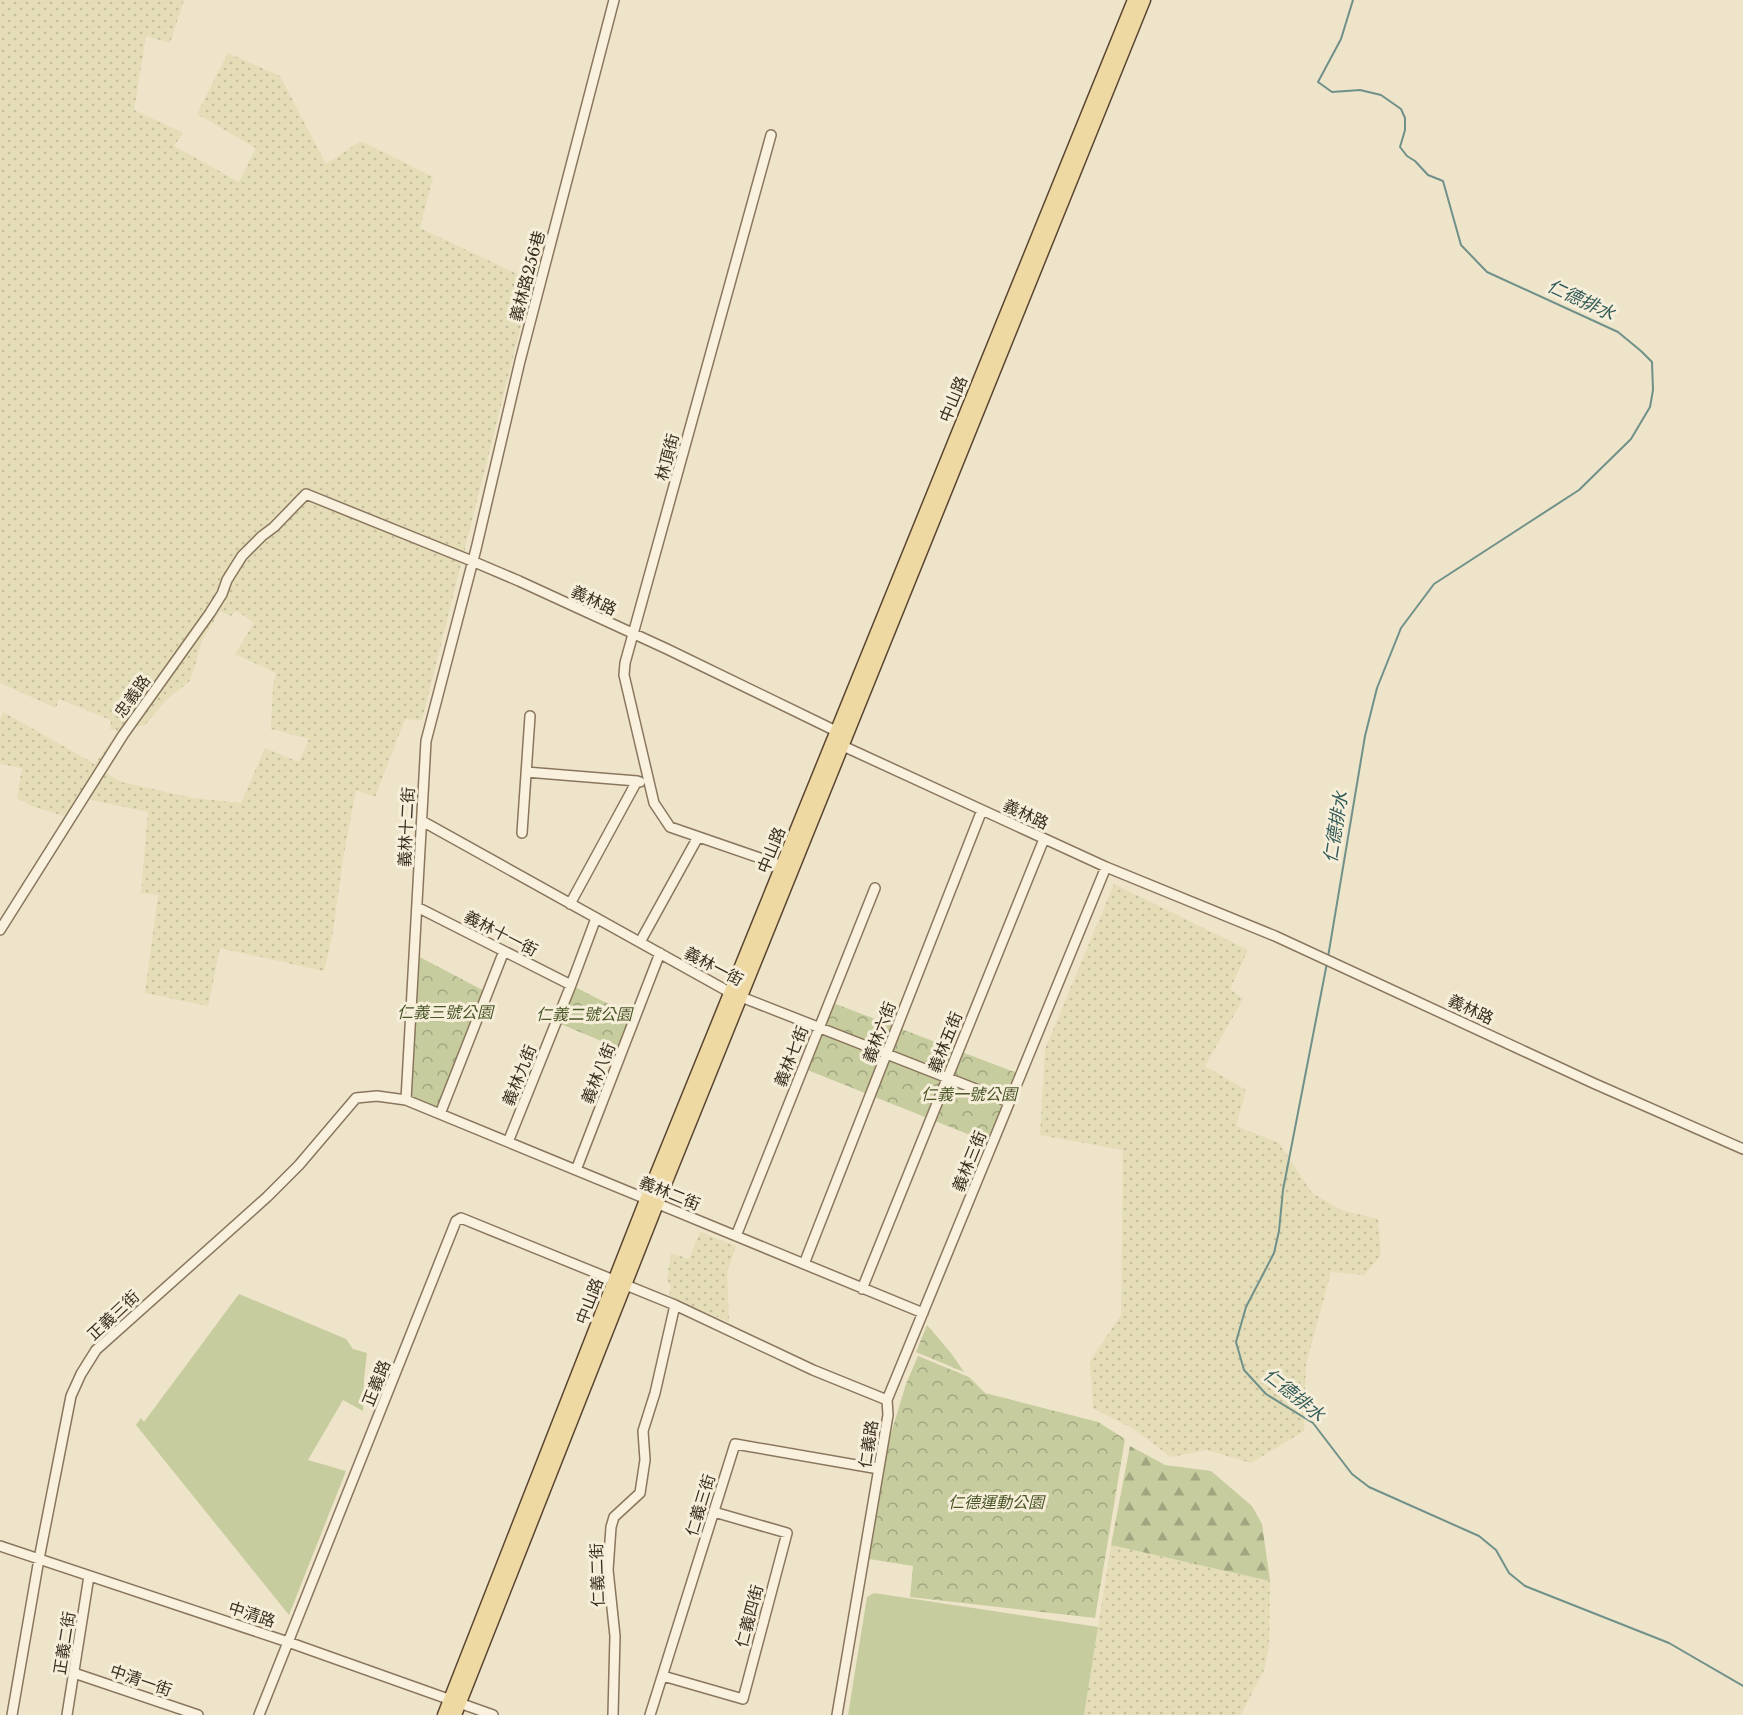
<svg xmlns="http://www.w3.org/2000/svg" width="1743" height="1715" font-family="'Libre Baskerville','Noto Sans TC',serif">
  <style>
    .farmland { fill: url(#farmland-dots); fill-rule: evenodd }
    .grass { fill: #c6cc9d }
    .forest { fill: url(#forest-firs) }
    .park { fill: url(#park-crowns) }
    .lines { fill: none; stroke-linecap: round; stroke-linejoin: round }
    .stream { stroke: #70918a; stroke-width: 2 }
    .minor-casing { stroke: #8a765e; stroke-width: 12 }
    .major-casing { stroke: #594532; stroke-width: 15 }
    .minor { stroke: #f9f1dd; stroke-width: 9 }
    .major { stroke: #efd9a3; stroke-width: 12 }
    .labels { text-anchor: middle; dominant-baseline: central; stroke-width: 6; stroke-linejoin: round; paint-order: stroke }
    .street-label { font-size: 16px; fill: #3b2e21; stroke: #f6eed9 }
    .park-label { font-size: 16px; font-style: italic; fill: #4a5728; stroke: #f6eed9 }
    .water-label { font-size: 18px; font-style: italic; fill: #315b59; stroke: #f6eed9 }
  </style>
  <defs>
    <pattern id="farmland-dots" width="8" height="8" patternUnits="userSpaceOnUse" patternTransform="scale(1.5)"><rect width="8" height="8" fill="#e4ddb7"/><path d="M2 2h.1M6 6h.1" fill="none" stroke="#c4be9d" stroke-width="1.8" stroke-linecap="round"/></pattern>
    <pattern id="forest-firs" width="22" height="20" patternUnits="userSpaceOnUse" patternTransform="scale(1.5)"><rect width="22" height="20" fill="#c6cc9d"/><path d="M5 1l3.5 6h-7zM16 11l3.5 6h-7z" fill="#a2a680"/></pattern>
    <pattern id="park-crowns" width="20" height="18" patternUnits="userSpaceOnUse" patternTransform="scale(1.5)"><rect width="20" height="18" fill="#c6cc9d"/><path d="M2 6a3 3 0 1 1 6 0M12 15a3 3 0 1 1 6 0" fill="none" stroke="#a2a680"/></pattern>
  </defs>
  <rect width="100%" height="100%" fill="#eee4c9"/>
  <path class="farmland" d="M 0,0 L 184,0 L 170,43 L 146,36 L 134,110 L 183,133 L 174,146 L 239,182 L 256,148 L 197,114 L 228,53 L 280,76 L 326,164 L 361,141 L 433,177 L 420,228 L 532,281 L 422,720 L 405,719 L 375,797 L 356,790 L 344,853 L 332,937 L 324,971 L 220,948 L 208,1006 L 145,993 L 158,895 L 141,893 L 148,812 L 88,799 L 64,816 L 34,807 L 17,798 L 22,768 L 0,764 L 0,720 L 3,712 L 95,764 L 118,731 L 110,729 L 111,720 L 59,699 L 56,708 L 0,683 ZM 236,610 L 254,623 L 235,654 L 276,673 L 273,686 L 271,729 L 309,739 L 299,762 L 265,748 L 241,803 L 193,798 L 121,782 L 105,772 L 134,727 L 145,725 L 167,699 L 189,682 L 195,666 L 201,642 L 220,611 L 231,616 Z
    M 1114,884 L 1248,950 L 1230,989 L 1243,999 L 1205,1066 L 1246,1090 L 1236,1126 L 1279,1143 L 1312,1193 L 1341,1210 L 1378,1219 L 1381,1255 L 1364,1275 L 1331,1272 L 1306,1364 L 1304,1431 L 1251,1463 L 1207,1450 L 1171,1457 L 1134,1429 L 1093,1408 L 1090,1361 L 1121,1315 L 1123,1150 L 1040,1135 L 1045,1049 Z
    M 700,1232 L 736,1246 L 727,1272 L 729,1322 L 669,1296 L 671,1287 L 667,1279 L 671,1253 L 689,1259 Z
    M 1111,1545 L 1270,1581 L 1269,1646 L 1264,1670 L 1241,1715 L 1084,1715 Z"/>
  <path class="grass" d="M 239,1294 L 346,1339 L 353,1349 L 367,1353 L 364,1378 L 363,1411 L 343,1400 L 308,1460 L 346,1471 L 289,1615 L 136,1425 L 141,1418 L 144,1422 Z
    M 874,1593 L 1098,1627 L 1084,1715 L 848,1715 L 867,1597 Z"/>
  <path class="forest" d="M 1130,1446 L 1165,1465 L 1211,1471 L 1252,1506 L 1262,1524 L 1270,1581 L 1111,1545 Z"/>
  <path class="park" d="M 414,954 L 488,993 L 440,1114 L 406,1100 Z
    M 571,985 L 636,1018 L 623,1050 L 556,1022 Z
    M 833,1003 L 1017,1073 L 990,1143 L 805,1069 Z
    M 927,1325 L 951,1353 L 964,1372 L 916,1352 Z
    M 918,1356 L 969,1377 L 985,1393 L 1098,1422 L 1125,1439 L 1095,1618 L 910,1597 L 913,1566 L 869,1559 L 885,1453 L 906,1384 Z"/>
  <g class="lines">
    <path class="stream" d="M 1328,957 L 1365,736 L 1377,688 L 1401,628 L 1434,584 L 1579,490 L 1631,439 L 1650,407 L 1653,390 L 1652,362 L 1641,351 L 1618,332 L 1487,272 L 1461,245 L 1443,181 L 1428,175 L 1415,161 L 1407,156 L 1400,147 L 1405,130 L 1405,118 L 1401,109 L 1381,95 L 1360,90 L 1332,92 L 1318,82 L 1341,39 L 1353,0
      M 1327,963 L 1283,1190 L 1279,1231 L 1274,1253 L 1246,1307 L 1236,1342 L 1244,1370 L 1266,1394 L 1313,1423 L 1352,1474 L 1369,1487 L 1479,1536 L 1496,1550 L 1509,1573 L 1525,1586 L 1669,1643 L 1743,1686"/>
    <defs>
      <path id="minor" d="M 771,135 L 625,663 L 624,675 L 654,803 L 670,827 L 786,867
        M 526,772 L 637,781 L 640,782
        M 422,821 L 731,993 L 1009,1102
        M 522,833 L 530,716
        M 570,904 L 637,781
        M 417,907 L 571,985
        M 0,930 L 123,735 L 210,613 L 222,594 L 227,580 L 242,556 L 262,536 L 274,527 L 306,494 L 472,561 L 519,581 L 667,649 L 838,732 L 843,746 L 1106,867 L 1275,936 L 1593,1083 L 1743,1149
        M 640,942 L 698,837
        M 406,1100 L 426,741 L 476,549 L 520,361 L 614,0
        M 440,1114 L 504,951
        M 508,1142 L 571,985 L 596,918
        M 576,1170 L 660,953
        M 736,1236 L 875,888
        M 804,1264 L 982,810
        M 862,1289 L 1044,839
        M 887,1400 L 1106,867
        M 0,1546 L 288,1642 L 493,1715
        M 74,1673 L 198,1715
        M 663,1676 L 743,1699 L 787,1533 L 714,1512
        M 12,1715 L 39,1559 L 71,1396 L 81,1374 L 96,1350 L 267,1197 L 299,1165 L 356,1098 L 377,1096 L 406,1100 L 923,1313
        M 67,1715 L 89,1576
        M 259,1715 L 456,1221 L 461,1218 L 675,1305 L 813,1370 L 887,1400 L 888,1415 L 837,1715
        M 613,1715 L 615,1636 L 608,1570 L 611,1527 L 614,1517 L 640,1493 L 645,1460 L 643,1431 L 655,1393 L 675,1305
        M 650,1715 L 735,1444 L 879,1469"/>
      <path id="major" d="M 444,1715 L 646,1200 L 1134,0
        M 455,1715 L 657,1204 L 1144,0"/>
    </defs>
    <use href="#minor" class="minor-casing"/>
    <use href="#major" class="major-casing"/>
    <use href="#minor" class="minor"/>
    <use href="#major" class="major"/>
  </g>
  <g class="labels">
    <g class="street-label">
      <text transform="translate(527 276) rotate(-75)">義林路256巷</text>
      <text transform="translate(953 399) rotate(-68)">中山路</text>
      <text transform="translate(667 457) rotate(-75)">林頂街</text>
      <text transform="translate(594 600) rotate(25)">義林路</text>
      <text transform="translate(132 696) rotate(-54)">忠義路</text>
      <text transform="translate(1026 814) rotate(25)">義林路</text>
      <text transform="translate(406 827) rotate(-87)">義林十二街</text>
      <text transform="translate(771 850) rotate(-68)">中山路</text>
      <text transform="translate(501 933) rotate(27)">義林十一街</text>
      <text transform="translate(714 966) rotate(28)">義林一街</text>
      <text transform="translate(1471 1009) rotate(25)">義林路</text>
      <text transform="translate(879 1032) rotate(-69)">義林六街</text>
      <text transform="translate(945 1042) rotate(-68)">義林五街</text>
      <text transform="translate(791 1056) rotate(-68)">義林七街</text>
      <text transform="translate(598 1073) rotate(-68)">義林八街</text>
      <text transform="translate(519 1075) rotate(-68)">義林九街</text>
      <text transform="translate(969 1161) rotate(-68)">義林三街</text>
      <text transform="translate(670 1193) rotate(22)">義林二街</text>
      <text transform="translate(589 1301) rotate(-69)">中山路</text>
      <text transform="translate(113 1315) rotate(-43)">正義三街</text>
      <text transform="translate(376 1383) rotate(-68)">正義路</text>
      <text transform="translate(868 1444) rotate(-81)">仁義路</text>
      <text transform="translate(700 1505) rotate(-73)">仁義三街</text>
      <text transform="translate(597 1575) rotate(-92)">仁義二街</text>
      <text transform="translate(252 1614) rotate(18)">中清路</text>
      <text transform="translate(749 1616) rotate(-75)">仁義四街</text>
      <text transform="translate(64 1643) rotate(-81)">正義二街</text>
      <text transform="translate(141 1680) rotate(19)">中清一街</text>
    </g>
    <g class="park-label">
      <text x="445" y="1012">仁義三號公園</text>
      <text x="584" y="1014">仁義二號公園</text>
      <text x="969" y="1094">仁義一號公園</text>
      <text x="996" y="1502">仁德運動公園</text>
    </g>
    <g class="water-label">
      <text transform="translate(1581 300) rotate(25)">仁德排水</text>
      <text transform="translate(1336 827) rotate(-81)">仁德排水</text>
      <text transform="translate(1294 1395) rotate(39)">仁德排水</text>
    </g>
  </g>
</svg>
